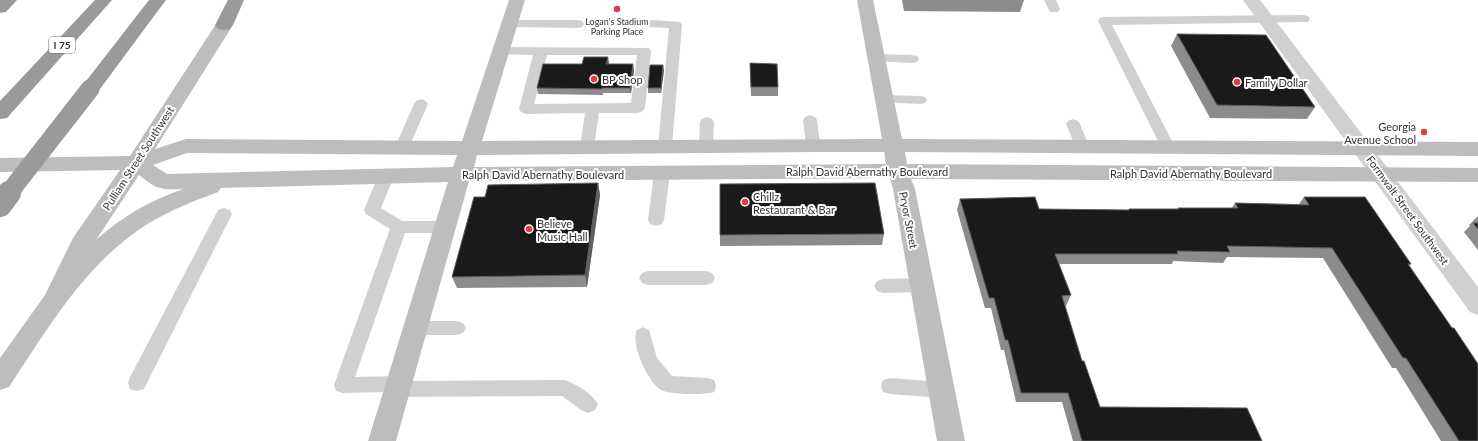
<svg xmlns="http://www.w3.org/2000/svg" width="1478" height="441" font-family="Lato,sans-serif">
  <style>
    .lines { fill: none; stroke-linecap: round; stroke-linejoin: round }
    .lane { fill: #d0d0d0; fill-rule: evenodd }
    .street { fill: #d0d0d0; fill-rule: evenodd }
    .secondary { fill: #bdbdbd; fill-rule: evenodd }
    .highway { fill: #9a9a9a; fill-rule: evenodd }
    .highway-bridge-far1 { stroke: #9a9a9a; stroke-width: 19 }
    .highway-bridge { stroke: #9a9a9a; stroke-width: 24 }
    .wall { fill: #8c8c8c }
    .shaded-wall { fill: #5f5f5f }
    .building { fill: #1a1a1a; stroke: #5f5f5f }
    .poi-dot { fill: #e63946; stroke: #fff; stroke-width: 1.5 }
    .labels { text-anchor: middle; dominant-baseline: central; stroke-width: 4; stroke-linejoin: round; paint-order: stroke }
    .far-poi-label { font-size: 9px; fill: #333; stroke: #fff }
    .shield { fill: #fff; stroke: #707070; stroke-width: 1 }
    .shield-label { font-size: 10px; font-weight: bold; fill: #333 }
    .poi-label { font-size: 11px; fill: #333; stroke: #fff; text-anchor: start }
    .street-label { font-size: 11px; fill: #333; stroke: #fff }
  </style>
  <rect width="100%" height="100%" fill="#fff"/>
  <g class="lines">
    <path class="lane" d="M 1044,0 L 1056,0 L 1060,9 L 1058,12 L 1050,12 Z
      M 1304,15 L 1308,16 L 1310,19 L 1308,22 L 1112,25 L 1175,147 L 1173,151 L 1168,152 L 1163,151 L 1098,21 L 1100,18 L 1104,17 Z
      M 509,20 L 578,20 L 582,21 L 584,24 L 582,27 L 578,28 L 505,27 L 503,24 L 505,21 Z
      M 652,20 L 680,22 L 682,25 L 672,146 L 670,150 L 665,151 L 660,150 L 658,146 L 669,28 L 648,27 L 646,24 L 648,21 Z
      M 500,47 L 649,48 L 651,51 L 645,108 L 643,111 L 638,113 L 599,113 L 594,147 L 592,151 L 587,152 L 582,151 L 580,147 L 585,113 L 526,114 L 521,112 L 519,109 L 533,55 L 495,54 L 493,51 L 495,48 ZM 547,55 L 637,55 L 631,103 L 534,104 Z
      M 877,54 L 912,55 L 917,56 L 919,59 L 917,62 L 912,63 L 872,61 L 870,58 L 872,55 Z
      M 885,95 L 920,96 L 925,97 L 927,100 L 925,103 L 920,104 L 880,102 L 878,99 L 880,96 Z
      M 421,99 L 426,101 L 428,104 L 409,147 L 407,151 L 402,152 L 397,151 L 395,147 L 414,104 L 416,101 Z
      M 810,115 L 815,117 L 817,120 L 820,145 L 818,149 L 813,150 L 808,149 L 806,145 L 803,120 L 805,117 Z
      M 707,117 L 712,119 L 714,122 L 713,146 L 711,150 L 706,151 L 701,150 L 699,146 L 700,122 L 702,119 Z
      M 1073,119 L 1078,121 L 1080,124 L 1089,146 L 1087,150 L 1082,151 L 1077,150 L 1066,124 L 1068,121 Z
      M 662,168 L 667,169 L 670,173 L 664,220 L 662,224 L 656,226 L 650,224 L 648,220 L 654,173 L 657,169 Z
      M 386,171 L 391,172 L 394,176 L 381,208 L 402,221 L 446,221 L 452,223 L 454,227 L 452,231 L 446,233 L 405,233 L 355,377 L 399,376 L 406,378 L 407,381 L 565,380 C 576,384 592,393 598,404 L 595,410 L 588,413 L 581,410 L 562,396 L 397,397 L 390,395 L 389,392 L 343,393 L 336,391 L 334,385 L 390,229 L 366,214 L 364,210 L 378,176 L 381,172 Z
      M 224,208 L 230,210 L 232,214 L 144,389 L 137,391 L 130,389 L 128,383 L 130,377 L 216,214 L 218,210 Z
      M 648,271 L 706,271 L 712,273 L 715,278 L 712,283 L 706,285 L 648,285 L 642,283 L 639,278 L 642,273 Z
      M 922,278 L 928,280 L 931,285 L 928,290 L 922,292 L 883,293 L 877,291 L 874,286 L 877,281 L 883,279 Z
      M 415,321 L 457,321 L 463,323 L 466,328 L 463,333 L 457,335 L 415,335 L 409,333 L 406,328 L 409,323 Z
      M 643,327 L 649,330 L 657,358 L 672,376 L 707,378 L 714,380 L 716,386 L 714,392 C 705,395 670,395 661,390 C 648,382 630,344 637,330 Z
      M 890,378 L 941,382 L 948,384 L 950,390 L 948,396 L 941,398 L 890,394 L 883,392 L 881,386 L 883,380 Z"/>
    <path class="street" d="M 1243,0 L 1260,0 L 1478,287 L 1478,315 L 1470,312 Z"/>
    <path class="secondary" d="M 509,0 L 525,0 L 482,141 L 882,139 L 857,0 L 873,0 L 902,139 L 1478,142 L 1478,156 L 905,152 L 907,164 L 1478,168 L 1478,182 L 911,179 L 915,189 L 965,441 L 937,441 L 893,189 L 890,178 L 469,181 L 396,441 L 368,441 L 448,182 L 221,188 L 218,192 C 194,201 171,210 149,223 C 87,261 48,328 9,387 L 0,390 L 0,358 L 45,295 L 73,238 L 120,170 L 0,172 L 0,158 L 130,156 L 218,21 L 224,20 L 230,21 L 233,25 L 155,149 L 186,139 L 462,141 ZM 813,152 L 884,152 L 886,164 L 474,167 L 477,155 ZM 187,153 L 457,155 L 453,167 L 167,174 L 153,165 ZM 139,175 C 157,189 159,190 183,189 C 151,200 121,217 96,240 Z"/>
    <path class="highway" d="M 0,0 L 17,0 L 6,12 L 0,13 Z
      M 95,0 L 112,0 L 7,118 L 0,119 L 0,101 Z
      M 149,0 L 166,0 L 97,93 L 90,95 L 83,93 L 81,89 L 83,85 Z
      M 228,0 L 244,0 L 233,25 L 230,29 L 224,30 L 218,29 L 215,25 Z"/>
    <path class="highway-bridge-far1" d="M 8,194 L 90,89"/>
    <path class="highway-bridge" d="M 0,205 L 9,193"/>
  </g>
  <path class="wall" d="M 902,0 L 1024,0 L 1020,12 L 904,11 Z
    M 1177,34 L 1315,107 L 1307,119 L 1210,118 L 1171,46 Z
    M 608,57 L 608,64 L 634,70 L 631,93 L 603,93 L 603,95 L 538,94 L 537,88 L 582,64 Z
    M 750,63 L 778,87 L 778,96 L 751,96 Z
    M 664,70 L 661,93 L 648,93 L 648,88 Z
    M 598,183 L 600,195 L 587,287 L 457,288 L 452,277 L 485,197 Z
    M 1304,197 L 1411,264 L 1409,266 L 1478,441 L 1441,441 L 1396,368 L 1392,368 L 1323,258 L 1227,257 L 1223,263 L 1173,261 L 1172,264 L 1059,264 L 1071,295 L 1066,306 L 1065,306 L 1082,361 L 1100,407 L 1262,441 L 1073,441 L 1062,402 L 1016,402 L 1004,350 L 1001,350 L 991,308 L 985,308 L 957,210 L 960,199 L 1039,209 L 1128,210 L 1129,209 L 1177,209 L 1178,208 L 1232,208 L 1235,203 L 1299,204 Z
    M 1478,216 L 1478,250 L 1464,232 L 1470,226 L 1469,225 Z
    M 884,234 L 882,245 L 720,246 L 720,235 Z"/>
  <path class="shaded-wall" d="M 608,57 L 609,63 L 607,70 L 606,64 Z
    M 633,64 L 634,70 L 631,93 L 630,88 Z
    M 663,65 L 664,70 L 661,93 L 661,88 Z
    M 598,183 L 600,195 L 587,287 L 585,275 Z"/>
  <path class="building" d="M 1177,34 L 1266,35 L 1315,107 L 1217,105 Z
    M 584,57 L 608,57 L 606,64 L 633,64 L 630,88 L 602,88 L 602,89 L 537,88 L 543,64 L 582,64 Z
    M 750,63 L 777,64 L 778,87 L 751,87 Z
    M 650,65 L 663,65 L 661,88 L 648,88 Z
    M 598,183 L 585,275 L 452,277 L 474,197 L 485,197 L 488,185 Z
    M 875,183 L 884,234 L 720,235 L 720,184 Z
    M 1035,197 L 1039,209 L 1129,210 L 1129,209 L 1179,209 L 1178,208 L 1238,208 L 1235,203 L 1309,205 L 1304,197 L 1365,197 L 1411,264 L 1408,264 L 1452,328 L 1454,328 L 1478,364 L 1478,441 L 1459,441 L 1406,358 L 1403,358 L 1332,248 L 1227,246 L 1230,252 L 1177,251 L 1178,254 L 1055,254 L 1071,295 L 1062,296 L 1082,361 L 1084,361 L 1100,407 L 1247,408 L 1262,441 L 1082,441 L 1068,393 L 1021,393 L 1008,340 L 1005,340 L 994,298 L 989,298 L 960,199 Z
    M 1473,223 L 1478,223 L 1478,229 Z"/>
  <g class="poi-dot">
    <circle cx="617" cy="9" r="4"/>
    <circle cx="594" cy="79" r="4"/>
    <circle cx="1237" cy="82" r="4"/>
    <circle cx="1424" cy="132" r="4"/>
    <circle cx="745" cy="202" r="4"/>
    <circle cx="529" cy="229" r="4"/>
  </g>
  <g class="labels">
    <g class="far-poi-label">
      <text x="617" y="21">Logan's Stadium<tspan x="617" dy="10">Parking Place</tspan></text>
    </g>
    <rect class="shield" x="49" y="37" width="26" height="16" rx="3"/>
    <g class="shield-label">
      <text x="62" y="45">I 75</text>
    </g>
    <g class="poi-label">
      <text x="602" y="79">BP Shop</text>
      <text x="1245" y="82">Family Dollar</text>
      <text x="1416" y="126" text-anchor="end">Georgia<tspan x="1416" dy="13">Avenue School</tspan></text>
      <text x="753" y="196">Chillz<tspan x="753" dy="13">Restaurant &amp; Bar</tspan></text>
      <text x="537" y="223">Believe<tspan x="537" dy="13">Music Hall</tspan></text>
    </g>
    <g class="street-label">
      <text transform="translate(138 158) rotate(-57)">Pulliam Street Southwest</text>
      <text x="867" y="171">Ralph David Abernathy Boulevard</text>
      <text x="1191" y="173">Ralph David Abernathy Boulevard</text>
      <text x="543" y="174">Ralph David Abernathy Boulevard</text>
      <text transform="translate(1408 210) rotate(54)">Formwalt Street Southwest</text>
      <text transform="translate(909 220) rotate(79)">Pryor Street</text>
    </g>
  </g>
</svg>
